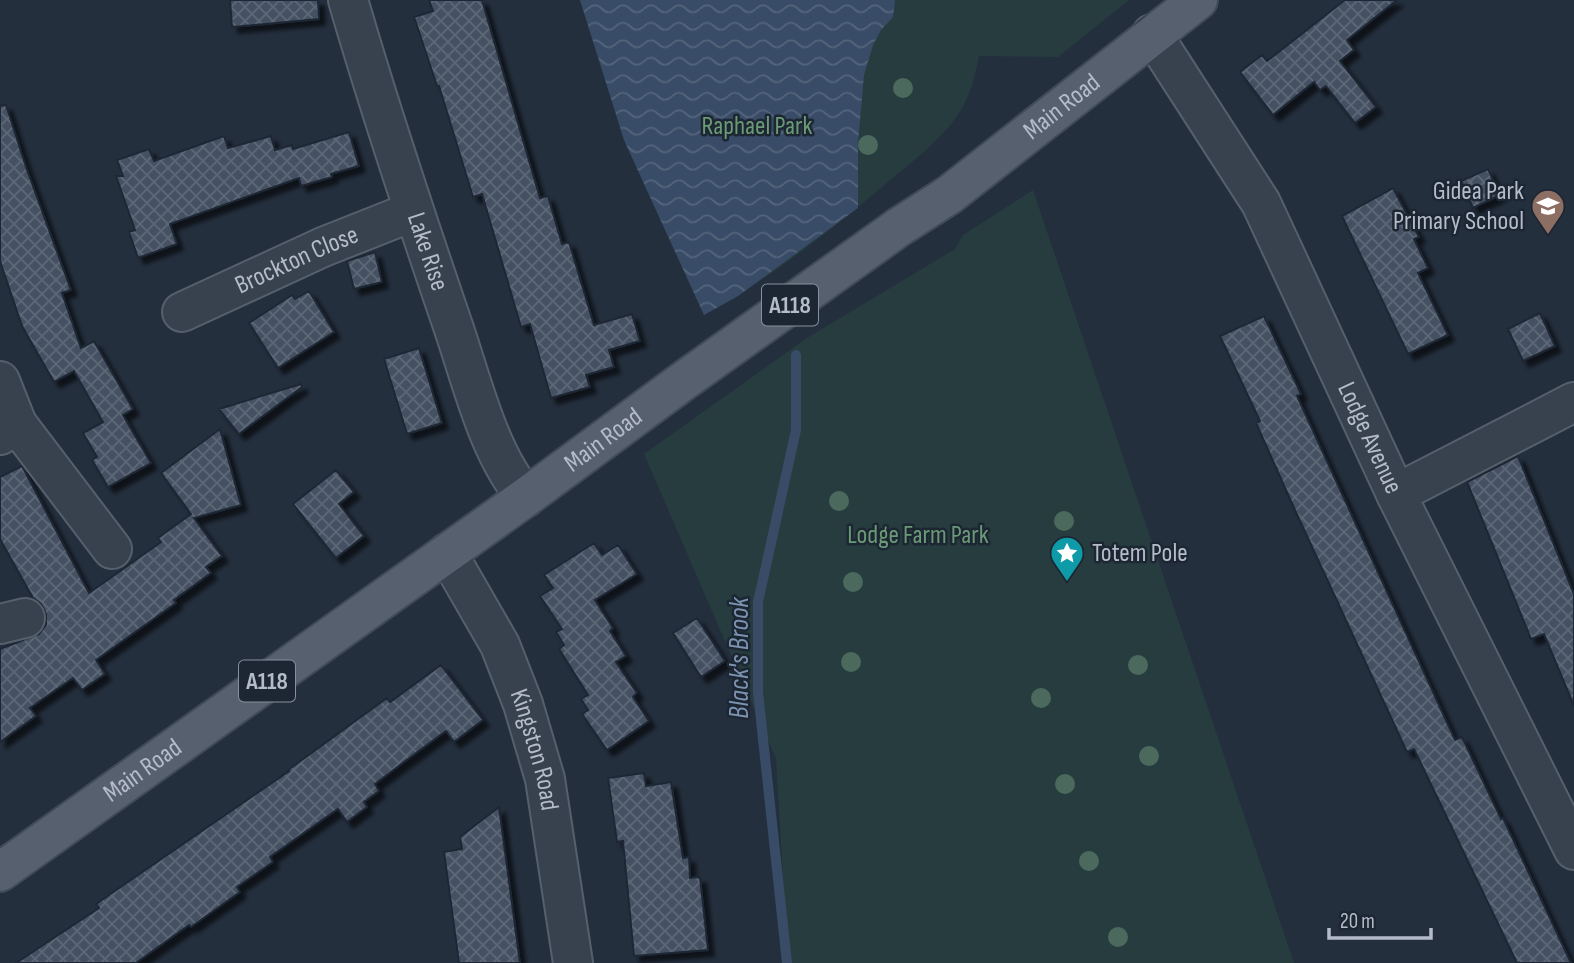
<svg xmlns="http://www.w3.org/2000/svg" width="1574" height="963" font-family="'Sofia Sans Condensed',sans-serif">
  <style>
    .park { fill: #263c3f }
    .water { fill: url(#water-waves) }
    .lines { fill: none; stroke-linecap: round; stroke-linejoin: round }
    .stream { stroke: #394c67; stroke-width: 10 }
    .building { fill: url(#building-cross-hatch); stroke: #1f2835; stroke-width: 2; filter: url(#shadow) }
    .minor-casing { stroke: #565f6c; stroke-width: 42 }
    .major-casing { stroke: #414a57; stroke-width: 42 }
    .minor { stroke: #38414e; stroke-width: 38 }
    .major { stroke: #56606e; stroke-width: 38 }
    .tree { fill: #4b6a5d }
    .labels { text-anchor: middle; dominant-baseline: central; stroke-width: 5; stroke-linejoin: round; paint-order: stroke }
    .shield { fill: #1d2633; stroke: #878f9c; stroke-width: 2 }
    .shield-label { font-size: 24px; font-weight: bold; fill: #b4bcc9 }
    .street-label { font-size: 26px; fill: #b4bcc9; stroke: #1d2633 }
    .park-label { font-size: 26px; fill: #6b9a76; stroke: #1d2633 }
    .poi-label { font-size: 26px; fill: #b4bcc9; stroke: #1d2633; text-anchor: end }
    .water-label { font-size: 28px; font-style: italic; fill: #7c92b1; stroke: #1d2633 }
  </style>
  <defs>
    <pattern id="water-waves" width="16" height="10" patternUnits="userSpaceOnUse" patternTransform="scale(1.75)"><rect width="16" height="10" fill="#394c67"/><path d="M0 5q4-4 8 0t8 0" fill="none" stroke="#53647b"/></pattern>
    <pattern id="building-cross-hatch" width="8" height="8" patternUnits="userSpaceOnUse" patternTransform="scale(1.75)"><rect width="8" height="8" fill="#455162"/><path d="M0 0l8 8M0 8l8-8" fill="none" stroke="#5d6877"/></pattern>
    <filter id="shadow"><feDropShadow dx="6" dy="6" stdDeviation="2" flood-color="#0009"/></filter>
  </defs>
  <rect width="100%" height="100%" fill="#242f3e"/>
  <path class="park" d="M 580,0 L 1129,0 L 1058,57 L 979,56 C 975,77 970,98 957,116 C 942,139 916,158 895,176 C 835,227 773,277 704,315 L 624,140 Z
    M 1033,190 L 1294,963 L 788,963 L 776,759 L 644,454 L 807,338 L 955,249 L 963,235 Z"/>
  <path class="water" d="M 580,0 L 895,0 L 893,17 L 881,30 L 873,45 L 864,75 L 858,143 L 858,208 L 738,296 L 704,315 L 624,140 Z"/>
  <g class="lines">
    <path class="stream" d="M 787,963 L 758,692 L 758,602 L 796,430 L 796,355"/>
  </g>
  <path class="building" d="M 230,0 L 318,0 L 319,19 L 232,27 Z
    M 429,0 L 482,0 L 540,198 L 548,196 L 562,244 L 569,242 L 594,325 L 632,314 L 640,341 L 609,350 L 614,367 L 586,375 L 590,387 L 551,398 L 530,324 L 521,327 L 482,194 L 473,197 L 439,86 L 437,86 L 414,17 L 433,11 Z
    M 1345,0 L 1397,0 L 1347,40 L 1354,50 L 1340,61 L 1376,107 L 1355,123 L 1326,86 L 1320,90 L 1314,82 L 1273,115 L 1240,72 L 1262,55 L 1267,61 Z
    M 6,105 L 26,167 L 71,290 L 62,293 L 81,348 L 94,341 L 133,409 L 123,415 L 151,463 L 108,487 L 92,460 L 97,457 L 83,433 L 103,422 L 74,371 L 54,382 L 22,326 L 0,261 L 0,106 Z
    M 349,132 L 359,166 L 331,174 L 332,177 L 301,186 L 299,178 L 170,224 L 177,244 L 138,258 L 129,232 L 135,230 L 116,176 L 123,176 L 117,160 L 149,149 L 154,161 L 224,136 L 228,148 L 271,136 L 275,150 L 292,145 L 293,149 Z
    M 1488,169 L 1500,195 L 1473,208 L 1461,181 Z
    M 1393,188 L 1419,237 L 1414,239 L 1428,268 L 1418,273 L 1448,335 L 1408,354 L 1342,216 Z
    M 375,252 L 382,282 L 354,289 L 347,261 Z
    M 309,291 L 334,332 L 278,368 L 249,323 L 292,295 L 295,299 Z
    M 1540,313 L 1555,346 L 1523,361 L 1508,329 Z
    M 1264,316 L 1301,394 L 1297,396 L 1455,740 L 1462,737 L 1501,819 L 1503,818 L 1571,963 L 1517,963 L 1414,749 L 1407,752 L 1294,508 L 1256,423 L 1260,421 L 1220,336 Z
    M 419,348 L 442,423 L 407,434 L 384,359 Z
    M 301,384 L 302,387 L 239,434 L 219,409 Z
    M 220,429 L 241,505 L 194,518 L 222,556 L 206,567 L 211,573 L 174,600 L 176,603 L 96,660 L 105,674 L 82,690 L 73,678 L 30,708 L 36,716 L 0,742 L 0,649 L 39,634 L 46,625 L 46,614 L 41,604 L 33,598 L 0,539 L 0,477 L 22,466 L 89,593 L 161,542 L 158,538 L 191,514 L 161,473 Z
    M 1518,456 L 1574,594 L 1574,706 L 1544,634 L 1531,639 L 1467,482 Z
    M 336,470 L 354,492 L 339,504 L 364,536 L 336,558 L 293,504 Z
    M 594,543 L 602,555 L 618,545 L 637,574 L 595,600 L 613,628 L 610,631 L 626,656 L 616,662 L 637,693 L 633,697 L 649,721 L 607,750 L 582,714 L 588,710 L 581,699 L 588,695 L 559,649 L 564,645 L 556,632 L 562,629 L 540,596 L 553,588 L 544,575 Z
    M 697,618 L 725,661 L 701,677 L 673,633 Z
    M 441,665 L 483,720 L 454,742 L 446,731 L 408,759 L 375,784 L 379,791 L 364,802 L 367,807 L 347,822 L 338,809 L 270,857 L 273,862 L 237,887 L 240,892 L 191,927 L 189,925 L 136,963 L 16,963 L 99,908 L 96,904 L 289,771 L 288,770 L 387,698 L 390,702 Z
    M 644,773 L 646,786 L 671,782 L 683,858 L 689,857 L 690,878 L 700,877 L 708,950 L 634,956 L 623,841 L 617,842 L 608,778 Z
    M 499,807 L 520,963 L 459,963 L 444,852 L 462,849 L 460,837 Z"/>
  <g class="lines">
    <defs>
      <g id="minor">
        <path id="s1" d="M 348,0 C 380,110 416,218 453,326 C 472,381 488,453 526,497"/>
        <path id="s2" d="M 1152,34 L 1261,203 L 1396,494 L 1574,850"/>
        <path id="s3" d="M 182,312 L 323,247 L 414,211"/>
        <path d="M 0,381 L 17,424 L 0,435"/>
        <path d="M 17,424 L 112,549"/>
        <path d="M 1396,494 L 1574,402"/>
        <path id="s4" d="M 447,553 L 500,645 L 523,704 L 545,779 L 573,963"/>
        <path d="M 0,624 L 25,618"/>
      </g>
      <g id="major">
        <path id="s5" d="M 0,872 L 526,497 L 682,382 L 899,227 L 949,195 L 1198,0"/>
      </g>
    </defs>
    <use href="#minor" class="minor-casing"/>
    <use href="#major" class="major-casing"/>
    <use href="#minor" class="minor"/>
    <use href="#major" class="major"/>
  </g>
  <g class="tree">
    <circle cx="903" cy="88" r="10"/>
    <circle cx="868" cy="145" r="10"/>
    <circle cx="839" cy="501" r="10"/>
    <circle cx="1064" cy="521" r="10"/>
    <circle cx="853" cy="582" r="10"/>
    <circle cx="851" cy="662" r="10"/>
    <circle cx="1138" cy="665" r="10"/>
    <circle cx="1041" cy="698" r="10"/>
    <circle cx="1149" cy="756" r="10"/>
    <circle cx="1065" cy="784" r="10"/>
    <circle cx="1089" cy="861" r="10"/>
    <circle cx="1118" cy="937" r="10"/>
  </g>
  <defs>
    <symbol id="school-pin" viewBox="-11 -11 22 30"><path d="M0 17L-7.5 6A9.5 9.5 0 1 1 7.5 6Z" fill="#8d6e63" stroke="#1d2633"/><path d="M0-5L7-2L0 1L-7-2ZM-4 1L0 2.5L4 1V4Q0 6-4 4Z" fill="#fff"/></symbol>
    <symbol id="sight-pin" viewBox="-11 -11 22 30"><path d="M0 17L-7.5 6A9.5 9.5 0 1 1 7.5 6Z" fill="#0f9aa8" stroke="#1d2633"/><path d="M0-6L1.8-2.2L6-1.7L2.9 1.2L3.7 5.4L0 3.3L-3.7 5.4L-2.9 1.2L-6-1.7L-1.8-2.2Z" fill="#fff"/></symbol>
  </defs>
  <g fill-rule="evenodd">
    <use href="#school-pin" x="1529" y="187" width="38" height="52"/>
    <use href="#sight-pin" x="1048" y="534" width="38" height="52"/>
  </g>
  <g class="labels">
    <g class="shield">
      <rect x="762" y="284.5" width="56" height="41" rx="5"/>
      <rect x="239" y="660.5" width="56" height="41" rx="5"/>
    </g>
    <g class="shield-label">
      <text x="790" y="305">A118</text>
      <text x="267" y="681">A118</text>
    </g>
    <g class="street-label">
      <text stroke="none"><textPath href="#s5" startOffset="1309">Main Road</textPath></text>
      <text stroke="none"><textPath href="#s1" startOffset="264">Lake Rise</textPath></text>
      <text stroke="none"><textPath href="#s3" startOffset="126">Brockton Close</textPath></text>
      <text stroke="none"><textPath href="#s2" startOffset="460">Lodge Avenue</textPath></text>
      <text stroke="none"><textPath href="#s5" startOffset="742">Main Road</textPath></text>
      <text stroke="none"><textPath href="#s4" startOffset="217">Kingston Road</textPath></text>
      <text stroke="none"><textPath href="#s5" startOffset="175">Main Road</textPath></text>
    </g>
    <g class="park-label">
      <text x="757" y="126">Raphael Park</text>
      <text x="918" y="535">Lodge Farm Park</text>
    </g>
    <g class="poi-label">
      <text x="1524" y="191">Gidea Park<tspan x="1524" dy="30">Primary School</tspan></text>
      <text x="1092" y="553" text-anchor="start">Totem Pole</text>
    </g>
    <g class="water-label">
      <text transform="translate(739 658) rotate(-90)">Black's Brook</text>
    </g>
  </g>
  <path d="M1329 928v10h102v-10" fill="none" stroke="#b4bcc9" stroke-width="3.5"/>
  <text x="1340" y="928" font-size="21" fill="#b4bcc9" stroke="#1d2633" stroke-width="5" paint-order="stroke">20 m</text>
</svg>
